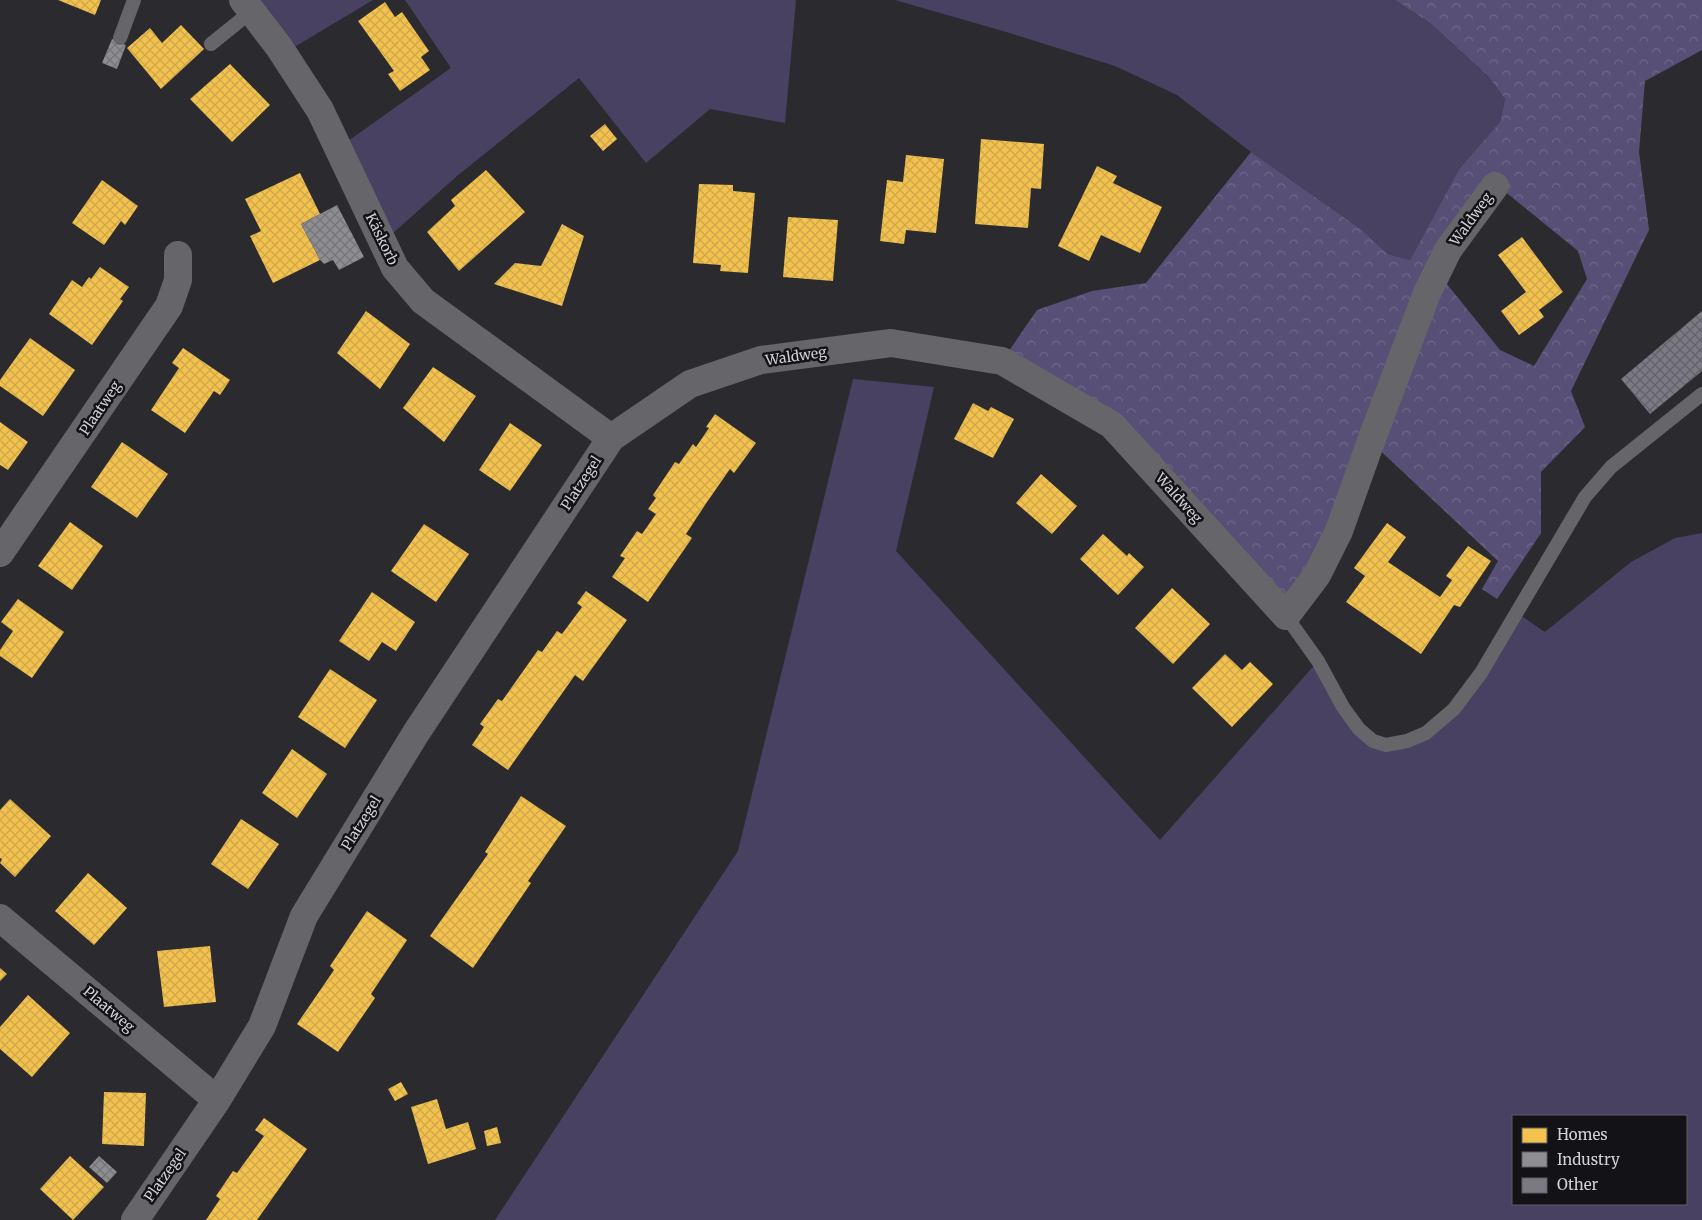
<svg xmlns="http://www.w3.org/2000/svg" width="1702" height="1220" font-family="Merriweather,serif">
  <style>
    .green { fill: #484162; fill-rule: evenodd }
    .forest { fill: url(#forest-crowns); fill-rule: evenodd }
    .homes { fill: url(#homes-cross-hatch) }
    .industry { fill: url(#industry-cross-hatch) }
    .building { fill: url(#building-cross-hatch) }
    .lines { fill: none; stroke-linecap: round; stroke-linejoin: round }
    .service { stroke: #66666a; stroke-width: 14 }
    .minor { stroke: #66666a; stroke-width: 28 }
    .labels { text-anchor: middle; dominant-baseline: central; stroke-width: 5; stroke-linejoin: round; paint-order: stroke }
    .street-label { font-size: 14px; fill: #d2d1d6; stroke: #131216 }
  </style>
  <defs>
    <pattern id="forest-crowns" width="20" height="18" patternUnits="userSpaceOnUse" patternTransform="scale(1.25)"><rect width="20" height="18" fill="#584f76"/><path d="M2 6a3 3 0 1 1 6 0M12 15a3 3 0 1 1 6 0" fill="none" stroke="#6f6789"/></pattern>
    <pattern id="homes-cross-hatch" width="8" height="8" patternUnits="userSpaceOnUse" patternTransform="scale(1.25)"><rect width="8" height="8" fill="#f2c14e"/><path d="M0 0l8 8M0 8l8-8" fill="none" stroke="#cea74b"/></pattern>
    <pattern id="industry-cross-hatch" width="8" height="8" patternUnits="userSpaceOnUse" patternTransform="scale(1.25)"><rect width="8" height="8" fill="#8d8d92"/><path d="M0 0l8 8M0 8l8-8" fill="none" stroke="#767679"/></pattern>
    <pattern id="building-cross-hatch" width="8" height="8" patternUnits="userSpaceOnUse" patternTransform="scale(1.25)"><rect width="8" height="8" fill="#7a7984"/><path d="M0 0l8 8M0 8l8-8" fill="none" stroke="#626269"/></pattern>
  </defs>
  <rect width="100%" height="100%" fill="#2b2b2f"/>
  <path class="green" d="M 254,0 L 373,0 L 291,49 Z
    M 405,0 L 796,0 L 785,123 L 710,109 L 646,163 L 579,78 L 457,176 L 392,234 L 348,141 L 451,68 Z
    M 895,0 L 1395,0 L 1430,23 L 1488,76 L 1505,99 L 1500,122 L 1459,169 L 1410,260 L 1388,254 L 1362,230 L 1251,152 L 1177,95 L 1115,66 L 1003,31 Z
    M 853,379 L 934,387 L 896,551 L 1160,840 L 1318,661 L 1373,741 L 1407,741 L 1454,709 L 1517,613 L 1545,632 L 1631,562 L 1675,538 L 1702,533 L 1702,1220 L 495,1220 L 738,851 ZM 1513,1116 L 1686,1116 L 1686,1204 L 1513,1204 Z"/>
  <path class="forest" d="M 1395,0 L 1702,0 L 1702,50 L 1645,81 L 1639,152 L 1649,230 L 1571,391 L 1585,427 L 1541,472 L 1541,533 L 1497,599 L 1482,589 L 1498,561 L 1371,442 L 1286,616 L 1112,425 L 1002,361 L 1037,310 L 1092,291 L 1146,283 L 1251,152 L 1362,230 L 1388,254 L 1410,260 L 1459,169 L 1500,122 L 1505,99 L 1488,76 L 1430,23 ZM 1492,181 L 1578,251 L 1587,279 L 1534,366 L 1500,350 L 1434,268 Z"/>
  <path class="homes" d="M 58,0 L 101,0 L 95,15 Z
    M 385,2 L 395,17 L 402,12 L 429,51 L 421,57 L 430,70 L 400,91 L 388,74 L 394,71 L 358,21 Z
    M 181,25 L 204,49 L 161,89 L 127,48 L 150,28 L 162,43 Z
    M 230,64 L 270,105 L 232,142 L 190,99 Z
    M 605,124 L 617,139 L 603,151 L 590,136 Z
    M 981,139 L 1044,144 L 1041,189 L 1031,188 L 1028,228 L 975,224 Z
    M 906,155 L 944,159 L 936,233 L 906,230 L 904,244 L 880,241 L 887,180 L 903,182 Z
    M 1097,166 L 1117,176 L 1113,183 L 1162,207 L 1140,253 L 1101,235 L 1089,261 L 1058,246 Z
    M 486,170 L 525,212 L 459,271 L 427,232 L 455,206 L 451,200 Z
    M 300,173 L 320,214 L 301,224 L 320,260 L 273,283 L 250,236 L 261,231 L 245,199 Z
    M 102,180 L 138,206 L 125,225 L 121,221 L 104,245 L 72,223 Z
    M 699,184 L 733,185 L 733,191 L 755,193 L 748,273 L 720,271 L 721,265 L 693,263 Z
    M 788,217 L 838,220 L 833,281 L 783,277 Z
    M 562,224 L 584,236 L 562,306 L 494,284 L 515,263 L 541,266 Z
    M 1522,237 L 1563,292 L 1539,310 L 1544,317 L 1519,335 L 1501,311 L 1526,292 L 1498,255 Z
    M 100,267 L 129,287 L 120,299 L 123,301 L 92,345 L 49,314 L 72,280 L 82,287 L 89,277 L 91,279 Z
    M 366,311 L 410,344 L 380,389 L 337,353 Z
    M 30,338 L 75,370 L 43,416 L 0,386 L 0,380 Z
    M 183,348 L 230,380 L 220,395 L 214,391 L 185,433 L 151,410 L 179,368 L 172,363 Z
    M 433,367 L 476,396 L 444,442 L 403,408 Z
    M 973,403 L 988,411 L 991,407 L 1014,419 L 993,458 L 954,439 Z
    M 715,414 L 756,443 L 734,473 L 730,469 L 707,502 L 686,534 L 692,538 L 648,602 L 612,577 L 625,558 L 620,556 L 637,531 L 642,534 L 656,514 L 648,509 L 656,498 L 653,495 L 675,462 L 679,464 L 693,444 L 696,447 L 709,428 L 706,427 Z
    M 0,422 L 28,442 L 8,470 L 0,465 Z
    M 510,423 L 542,445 L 510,491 L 479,470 Z
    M 122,442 L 168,474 L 137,518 L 91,487 Z
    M 1041,474 L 1077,506 L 1052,534 L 1016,503 Z
    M 70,522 L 103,546 L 72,590 L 38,566 Z
    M 1387,523 L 1406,537 L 1388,562 L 1440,597 L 1452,580 L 1446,576 L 1468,546 L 1491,561 L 1460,607 L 1454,605 L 1421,654 L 1346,602 L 1365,576 L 1354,568 Z
    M 424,524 L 469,554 L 436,602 L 391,571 Z
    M 1103,534 L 1127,556 L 1129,553 L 1144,567 L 1118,595 L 1080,559 Z
    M 1172,588 L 1210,624 L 1173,664 L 1135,628 Z
    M 586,591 L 627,620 L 583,681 L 575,675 L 508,770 L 472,745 L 484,727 L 480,724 L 498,699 L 502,701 L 538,650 L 542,652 L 557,631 L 562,634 L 582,607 L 577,603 Z
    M 372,592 L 415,622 L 396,651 L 382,642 L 369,661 L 339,641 Z
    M 18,599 L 64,632 L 32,678 L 0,656 L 0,650 L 13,631 L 1,622 Z
    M 1225,654 L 1242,670 L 1250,662 L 1273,684 L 1232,727 L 1192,688 Z
    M 330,669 L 377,700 L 345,748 L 298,717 Z
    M 292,749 L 327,774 L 297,818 L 262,793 Z
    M 521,796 L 566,826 L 528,881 L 531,883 L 473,968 L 430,936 L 488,854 L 485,852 Z
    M 10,799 L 51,836 L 15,877 L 0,863 L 2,859 L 0,858 L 0,810 Z
    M 241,819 L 279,844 L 248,889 L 211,864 Z
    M 88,873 L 127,908 L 94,945 L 55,911 Z
    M 367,911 L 407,940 L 371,994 L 375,998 L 338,1052 L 297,1024 L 334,970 L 330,966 Z
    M 210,946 L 216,1002 L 164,1007 L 157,951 Z
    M 0,968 L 7,974 L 0,981 Z
    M 28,995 L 70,1033 L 32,1077 L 0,1049 L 0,1027 Z
    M 401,1082 L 408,1094 L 395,1101 L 388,1089 Z
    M 104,1092 L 146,1093 L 144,1146 L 102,1144 Z
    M 437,1099 L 446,1129 L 468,1122 L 476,1149 L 428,1164 L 411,1107 Z
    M 264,1118 L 307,1149 L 257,1220 L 206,1220 L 220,1199 L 216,1196 L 233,1171 L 237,1173 L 264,1136 L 255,1130 Z
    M 497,1127 L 501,1143 L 487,1146 L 484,1131 Z
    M 70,1156 L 104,1187 L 73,1220 L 40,1189 Z"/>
  <path class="industry" d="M 112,39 L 126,45 L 117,69 L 102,63 Z
    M 337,205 L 364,257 L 339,270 L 333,260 L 324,264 L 320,260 L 301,224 Z
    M 99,1156 L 117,1172 L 107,1183 L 89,1167 Z"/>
  <path class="building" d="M 1702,311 L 1702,371 L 1650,414 L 1621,379 Z"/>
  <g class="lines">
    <path class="service" d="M 120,38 L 134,0
      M 211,44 L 252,11
      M 1286,616 L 1318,661 L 1343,707 L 1359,729 L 1373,741 L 1386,745 L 1407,741 L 1426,733 L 1454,709 L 1481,673 L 1585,497 L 1611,467 L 1702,394"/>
    <path class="minor" d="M 243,0 L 279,47 L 320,110 L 395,268 L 423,301 L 611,438
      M 0,553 L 169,306 L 178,280 L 178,255
      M 0,918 L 217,1100
      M 135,1220 L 217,1100 L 262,1026 L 304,916 L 416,733 L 611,438 L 690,384 L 761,360 L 891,343 L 1002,361 L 1112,425 L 1286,616 L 1317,575 L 1339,531 L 1371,441 L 1427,293 L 1448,250 L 1495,186"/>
  </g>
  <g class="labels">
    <g class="street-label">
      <text transform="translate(1471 219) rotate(-54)">Waldweg</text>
      <text transform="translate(382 239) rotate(64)">Käskorb</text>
      <text transform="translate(796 356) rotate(-8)">Waldweg</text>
      <text transform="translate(100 408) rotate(-56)">Plaatweg</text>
      <text transform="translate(581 483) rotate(-57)">Platzegel</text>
      <text transform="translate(1179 498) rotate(48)">Waldweg</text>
      <text transform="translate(361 823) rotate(-58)">Platzegel</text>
      <text transform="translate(109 1009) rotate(40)">Plaatweg</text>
      <text transform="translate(165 1175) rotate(-55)">Platzegel</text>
    </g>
  </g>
  <rect x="1512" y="1115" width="175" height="90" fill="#131216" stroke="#5f5e63"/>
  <rect x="1522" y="1128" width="25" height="15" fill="#f2c14e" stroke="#5f5e63"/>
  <text x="1557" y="1140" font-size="15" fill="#d2d1d6">Homes</text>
  <rect x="1522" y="1152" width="25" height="15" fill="#8d8d92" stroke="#5f5e63"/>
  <text x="1557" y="1165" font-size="15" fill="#d2d1d6">Industry</text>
  <rect x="1522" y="1178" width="25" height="15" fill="#7a7984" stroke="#5f5e63"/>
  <text x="1557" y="1190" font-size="15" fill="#d2d1d6">Other</text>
</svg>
